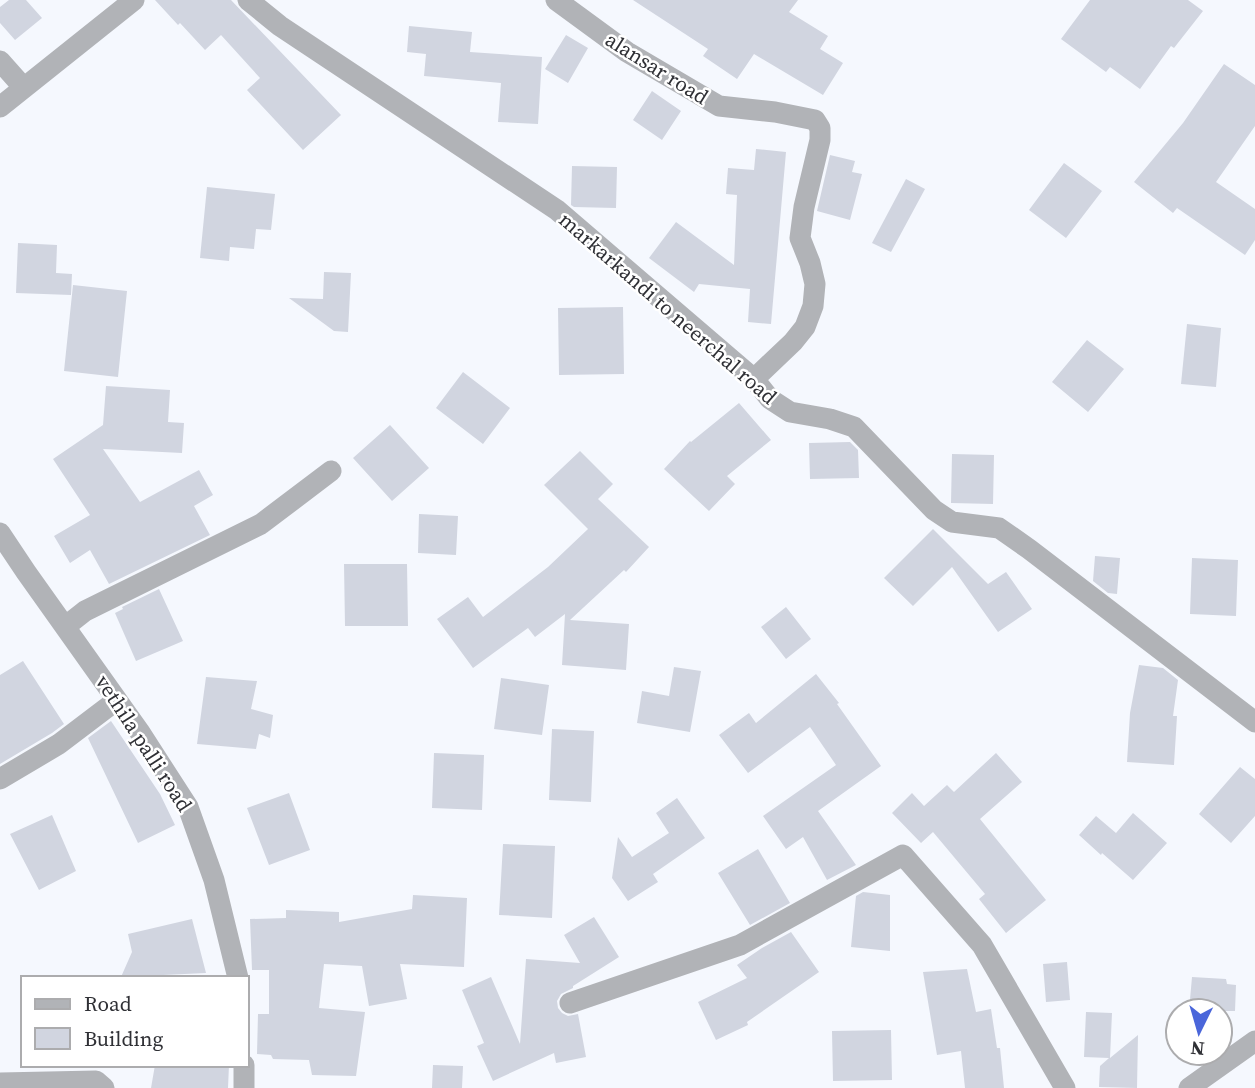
<svg xmlns="http://www.w3.org/2000/svg" width="1255" height="1088" font-family="'Source Serif 4',serif">
  <style>
    .building { fill: #d1d5e0 }
    .lines { fill: none; stroke-linecap: round; stroke-linejoin: round }
    .minor { stroke: #b1b3b7; stroke-width: 21 }
    .labels { text-anchor: middle; dominant-baseline: central; stroke-width: 5; stroke-linejoin: round; paint-order: stroke }
    .street-label { font-size: 21px; fill: #2f3035; stroke: #fff }
  </style>
  <rect width="100%" height="100%" fill="#f5f8fe"/>
  <path class="building" d="M 9,0 L 26,0 L 42,18 L 15,40 L 0,23 L 0,7 Z
    M 155,0 L 231,0 L 341,115 L 303,150 L 247,90 L 260,78 L 221,35 L 205,50 L 180,23 L 178,25 Z
    M 633,0 L 798,0 L 789,12 L 828,36 L 820,49 L 843,63 L 823,95 L 754,54 L 737,79 L 703,56 L 708,49 Z
    M 1090,0 L 1188,0 L 1203,11 L 1174,48 L 1171,46 L 1140,89 L 1110,67 L 1106,72 L 1061,39 Z
    M 409,26 L 472,32 L 470,52 L 542,57 L 538,124 L 498,122 L 501,83 L 424,76 L 426,54 L 407,52 Z
    M 566,35 L 588,48 L 568,83 L 545,69 Z
    M 1224,64 L 1255,85 L 1255,126 L 1216,182 L 1255,209 L 1255,240 L 1245,255 L 1177,208 L 1173,213 L 1134,182 L 1183,123 Z
    M 652,91 L 681,111 L 662,140 L 633,120 Z
    M 756,149 L 786,152 L 771,324 L 748,322 L 750,289 L 699,284 L 694,292 L 649,258 L 676,222 L 734,265 L 737,195 L 726,194 L 728,168 L 754,170 Z
    M 830,155 L 855,161 L 852,172 L 862,174 L 850,220 L 817,211 Z
    M 1064,163 L 1102,191 L 1066,238 L 1029,210 Z
    M 572,166 L 617,167 L 616,208 L 574,207 L 571,205 Z
    M 906,179 L 925,189 L 891,252 L 872,243 Z
    M 207,187 L 275,194 L 271,230 L 256,229 L 254,249 L 230,247 L 229,261 L 200,258 Z
    M 18,243 L 57,245 L 56,273 L 72,274 L 71,295 L 16,293 Z
    M 324,272 L 351,273 L 348,332 L 334,331 L 289,298 L 323,299 Z
    M 73,285 L 127,291 L 118,377 L 64,371 Z
    M 623,307 L 624,374 L 559,375 L 558,308 Z
    M 1187,324 L 1221,328 L 1216,387 L 1181,384 Z
    M 1087,340 L 1124,369 L 1088,412 L 1052,382 Z
    M 463,372 L 510,408 L 483,444 L 436,408 Z
    M 106,386 L 170,390 L 168,422 L 184,423 L 182,453 L 103,449 L 140,502 L 199,470 L 213,495 L 194,506 L 210,535 L 109,584 L 90,550 L 70,563 L 54,536 L 90,515 L 53,459 L 103,425 Z
    M 739,403 L 771,440 L 727,476 L 735,484 L 709,511 L 664,469 L 690,441 L 691,442 Z
    M 390,425 L 429,468 L 392,501 L 353,458 Z
    M 850,442 L 858,450 L 859,478 L 810,479 L 809,443 Z
    M 580,451 L 613,484 L 598,499 L 649,547 L 626,572 L 624,570 L 570,620 L 629,624 L 626,670 L 562,665 L 565,614 L 535,637 L 528,628 L 473,668 L 437,619 L 468,597 L 483,617 L 548,567 L 588,529 L 544,485 Z
    M 952,454 L 994,455 L 993,504 L 951,503 Z
    M 419,514 L 458,516 L 456,555 L 418,553 Z
    M 933,529 L 988,584 L 1006,572 L 1032,609 L 998,632 L 952,567 L 913,606 L 884,578 Z
    M 1095,556 L 1120,558 L 1117,594 L 1108,593 L 1093,581 Z
    M 1192,558 L 1238,560 L 1236,616 L 1190,614 Z
    M 344,564 L 407,564 L 408,626 L 345,626 Z
    M 159,589 L 183,641 L 136,661 L 115,613 L 123,609 L 122,607 Z
    M 786,607 L 811,639 L 786,659 L 761,627 Z
    M 23,661 L 64,724 L 52,733 L 0,764 L 0,675 Z
    M 1139,665 L 1163,668 L 1178,680 L 1173,716 L 1177,716 L 1174,765 L 1127,762 L 1130,713 Z
    M 674,667 L 701,671 L 690,732 L 637,723 L 642,691 L 669,696 Z
    M 816,674 L 839,703 L 837,704 L 881,766 L 818,811 L 856,865 L 827,880 L 803,837 L 786,849 L 763,816 L 836,765 L 810,727 L 748,773 L 719,735 L 749,713 L 756,723 Z
    M 206,677 L 257,681 L 251,709 L 273,715 L 270,738 L 259,734 L 256,749 L 197,744 Z
    M 501,678 L 549,685 L 542,735 L 494,729 Z
    M 111,721 L 160,794 L 175,825 L 138,843 L 88,738 Z
    M 552,729 L 594,731 L 591,802 L 549,800 Z
    M 434,753 L 484,755 L 482,810 L 432,808 Z
    M 996,753 L 1022,782 L 980,819 L 1046,900 L 1006,933 L 979,899 L 985,894 L 933,832 L 921,843 L 892,813 L 912,793 L 924,806 L 947,785 L 954,792 Z
    M 1240,767 L 1255,779 L 1255,816 L 1231,843 L 1199,814 Z
    M 289,793 L 310,850 L 269,865 L 247,808 Z
    M 677,798 L 705,838 L 653,874 L 658,882 L 628,901 L 612,878 L 618,837 L 632,857 L 669,833 L 656,813 Z
    M 1133,813 L 1167,843 L 1133,880 L 1102,853 L 1101,855 L 1079,835 L 1096,816 L 1116,833 Z
    M 52,815 L 76,871 L 39,890 L 10,834 Z
    M 503,844 L 555,846 L 552,918 L 499,915 Z
    M 758,849 L 790,903 L 750,925 L 718,873 Z
    M 863,892 L 890,895 L 890,951 L 851,947 L 856,896 Z
    M 413,895 L 467,898 L 464,967 L 400,964 L 407,999 L 369,1006 L 362,966 L 324,964 L 319,1008 L 365,1012 L 356,1076 L 312,1075 L 309,1060 L 273,1059 L 271,1055 L 257,1054 L 258,1014 L 269,1014 L 269,970 L 252,970 L 250,919 L 286,918 L 286,910 L 339,912 L 339,922 L 412,909 Z
    M 594,917 L 619,957 L 573,986 L 573,988 L 561,994 L 557,1001 L 558,1008 L 562,1013 L 568,1016 L 578,1014 L 586,1057 L 556,1063 L 554,1053 L 493,1081 L 477,1046 L 484,1043 L 462,990 L 491,977 L 520,1044 L 526,959 L 580,963 L 564,935 Z
    M 192,919 L 206,973 L 121,977 L 132,952 L 128,934 Z
    M 791,932 L 819,972 L 747,1022 L 748,1025 L 716,1040 L 698,1002 L 747,978 L 737,965 L 762,948 Z
    M 1067,962 L 1070,1000 L 1046,1002 L 1043,964 Z
    M 967,969 L 976,1012 L 991,1009 L 997,1048 L 1000,1048 L 1004,1088 L 965,1088 L 961,1051 L 937,1055 L 923,972 Z
    M 1192,977 L 1226,979 L 1227,984 L 1236,985 L 1235,1011 L 1189,1011 Z
    M 1086,1012 L 1112,1013 L 1110,1058 L 1138,1035 L 1137,1088 L 1099,1087 L 1100,1066 L 1109,1058 L 1084,1057 Z
    M 891,1030 L 892,1080 L 833,1081 L 832,1031 Z
    M 155,1065 L 229,1065 L 228,1088 L 151,1088 Z
    M 433,1065 L 463,1066 L 462,1088 L 432,1088 Z"/>
  <g class="lines">
    <path class="minor" d="M 248,0 L 280,26 L 557,210 L 754,379 L 770,399 L 790,412 L 830,419 L 854,427 L 934,510 L 952,522 L 999,528 L 1029,549 L 1255,722
      M 556,0 L 627,52 L 719,106 L 775,112 L 815,120 L 820,128 L 820,140 L 804,207 L 800,238 L 810,263 L 815,284 L 813,306 L 805,327 L 793,342 L 754,379
      M 0,61 L 24,88
      M 0,107 L 134,0
      M 0,533 L 26,572 L 139,731 L 188,807 L 214,880 L 238,978
      M 66,626 L 85,611 L 261,524 L 331,471
      M 0,779 L 59,744 L 117,700
      M 570,1003 L 740,945 L 903,855 L 982,945 L 1065,1088
      M 0,1083 L 96,1081 L 104,1088
      M 244,1088 L 244,1065
      M 1189,1088 L 1255,1041"/>
  </g>
  <g class="labels">
    <g class="street-label">
      <text transform="translate(657 68) rotate(32)">alansar road</text>
      <text transform="translate(668 308) rotate(41)">markarkandi to neerchal road</text>
      <text transform="translate(144 743) rotate(57)">vethila palli road</text>
    </g>
  </g>
  <rect x="21" y="976" width="228" height="91" fill="#ffffff" stroke="#acacae" stroke-width="2"/>
  <rect x="35" y="999" width="35" height="10" fill="#b1b3b7" stroke="#acacae" stroke-width="2"/>
  <text x="84" y="1011" font-size="21" fill="#2f3035">Road</text>
  <rect x="35" y="1028" width="35" height="21" fill="#d1d5e0" stroke="#acacae" stroke-width="2"/>
  <text x="84" y="1046" font-size="21" fill="#2f3035">Building</text>
  <g transform="translate(1199 1032) rotate(185)"><circle r="33" fill="#ffffff" stroke="#acacae" stroke-width="2"/>
  <path d="M0-5L12 26L0 18L-12 26Z" fill="#4a66da"/>
  <text y="-10" font-size="19" font-weight="bold" text-anchor="middle" fill="#2f3035">N</text>
  </g>
</svg>
